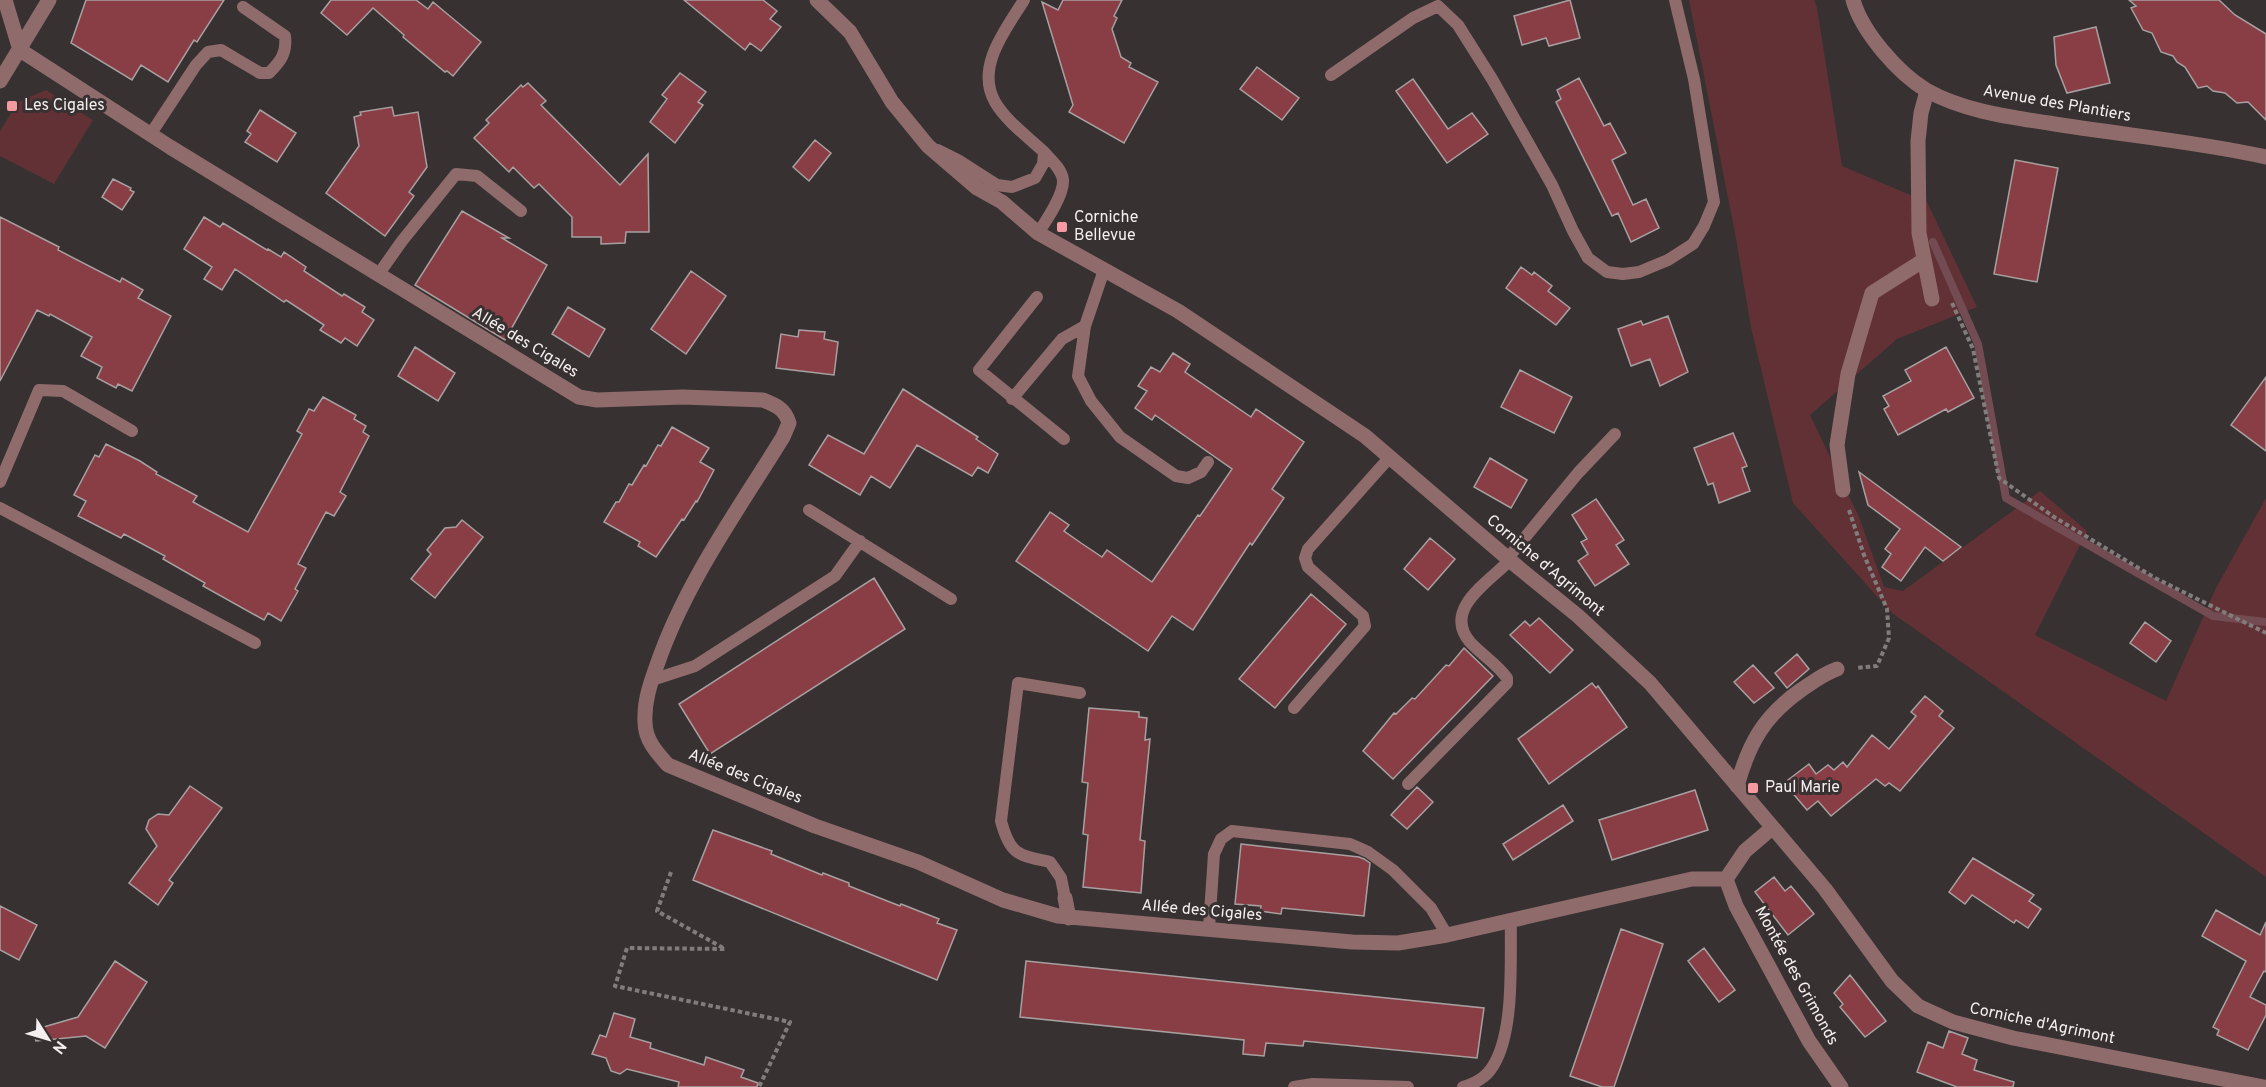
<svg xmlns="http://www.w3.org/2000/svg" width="2266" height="1087" font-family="Overpass,sans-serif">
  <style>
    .green { fill: #623135 }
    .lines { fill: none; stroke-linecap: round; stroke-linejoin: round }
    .stream { stroke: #734c53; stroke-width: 8 }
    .building { fill: #893e46; stroke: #a8a0a0; stroke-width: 1.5 }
    .path { stroke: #827d7d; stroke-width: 4; stroke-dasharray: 4.5 3; stroke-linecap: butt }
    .lane { stroke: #8f6b6c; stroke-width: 12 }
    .street { stroke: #8f6b6c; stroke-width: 15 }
    .poi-dot { fill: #f49aa0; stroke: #373131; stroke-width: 2 }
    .labels { text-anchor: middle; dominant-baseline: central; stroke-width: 6; stroke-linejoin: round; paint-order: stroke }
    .street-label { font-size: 16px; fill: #f4f0f0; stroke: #373131 }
    .poi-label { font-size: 16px; fill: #f4f0f0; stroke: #373131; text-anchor: start }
  </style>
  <rect width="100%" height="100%" fill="#373131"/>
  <path class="green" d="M 1689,0 L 1814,0 L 1817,8 L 1842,166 L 1927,202 L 1977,307 L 1897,339 L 1810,415 L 1859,517 L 1884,587 L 1903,591 L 2040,491 L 2087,531 L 2035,635 L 2166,701 L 2216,588 L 2266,498 L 2266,877 L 1892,613 L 1793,503 L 1751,327 L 1735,233 Z
    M 46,90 L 93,120 L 54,184 L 0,156 L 0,131 L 18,102 Z"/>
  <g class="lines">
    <path class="stream" d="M 1933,242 L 1978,344 L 2006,498 L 2213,616 L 2266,622"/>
  </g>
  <path class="building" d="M 86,0 L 224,0 L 197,42 L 194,40 L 168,82 L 141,65 L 132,80 L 71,43 Z
    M 331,0 L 416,0 L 428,9 L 433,2 L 481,42 L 453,76 L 447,71 L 445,72 L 403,37 L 404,35 L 373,8 L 347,35 L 321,13 Z
    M 684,0 L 763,0 L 777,11 L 770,19 L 781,27 L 761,51 L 750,43 L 745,50 Z
    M 1063,0 L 1122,0 L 1114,16 L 1117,18 L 1112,29 L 1121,57 L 1131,63 L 1129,67 L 1158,82 L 1124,143 L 1069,112 L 1073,105 L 1042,2 L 1058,10 Z
    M 1570,0 L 1580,38 L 1549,46 L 1546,38 L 1522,45 L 1514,16 Z
    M 2129,0 L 2219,0 L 2235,15 L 2266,34 L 2266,120 L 2248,102 L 2237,103 L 2225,93 L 2213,91 L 2207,86 L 2198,88 L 2185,67 L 2177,62 L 2173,56 L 2161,52 L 2152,33 L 2143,30 L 2131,8 L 2136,6 Z
    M 2096,27 L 2110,83 L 2067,93 L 2056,65 L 2054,37 Z
    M 1257,67 L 1299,98 L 1282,120 L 1240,89 Z
    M 680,73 L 706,92 L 698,102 L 703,105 L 675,143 L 650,122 L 667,99 L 662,95 Z
    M 1579,78 L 1604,126 L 1610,123 L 1626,153 L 1612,160 L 1633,205 L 1646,199 L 1659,228 L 1631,242 L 1618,213 L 1612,216 L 1556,102 L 1561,99 L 1557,90 Z
    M 1413,79 L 1448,129 L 1472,113 L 1488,134 L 1447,163 L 1396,91 Z
    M 528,83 L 546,101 L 541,105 L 620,185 L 648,154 L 649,232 L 626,232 L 625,243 L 601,244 L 601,237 L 572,237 L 572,217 L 539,184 L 534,188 L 513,167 L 509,172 L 474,138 L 489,123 L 486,120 L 521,85 L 523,87 Z
    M 392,107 L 394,116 L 418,112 L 427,167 L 409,192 L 414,196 L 385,236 L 326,193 L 359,146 L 354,117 L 361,115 L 360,112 Z
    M 260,110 L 296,133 L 277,162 L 245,142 L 251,134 L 247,131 Z
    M 815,140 L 831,153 L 809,181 L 793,167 Z
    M 2015,160 L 2058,168 L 2037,282 L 1994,274 Z
    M 113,179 L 131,188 L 130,190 L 134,192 L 122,210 L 102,197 Z
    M 462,211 L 509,238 L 502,238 L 547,265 L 505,340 L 415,285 Z
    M 0,217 L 59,247 L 58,250 L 120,282 L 122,278 L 143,290 L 138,298 L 171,316 L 132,391 L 118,384 L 116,388 L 97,378 L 102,367 L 81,356 L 92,337 L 50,314 L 49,316 L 37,310 L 0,381 Z
    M 204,217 L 220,227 L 223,223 L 267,250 L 268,249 L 281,257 L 284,252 L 306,267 L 304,271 L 342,296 L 344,294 L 365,307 L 362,312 L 374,320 L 357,346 L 345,338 L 341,343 L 320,330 L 324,325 L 286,300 L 284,302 L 235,269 L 222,290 L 204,279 L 212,267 L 184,249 Z
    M 1521,267 L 1532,275 L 1534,272 L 1552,286 L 1548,291 L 1570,308 L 1556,325 L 1506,288 Z
    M 691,271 L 726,296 L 686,354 L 651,329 Z
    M 568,307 L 605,329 L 589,357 L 552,334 Z
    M 1668,316 L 1688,372 L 1660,386 L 1650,359 L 1631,366 L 1618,329 L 1641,321 L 1643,325 Z
    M 799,330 L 825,332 L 824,339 L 838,342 L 834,375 L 776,368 L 781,334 L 798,337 Z
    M 415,347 L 455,373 L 438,401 L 398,376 Z
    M 1946,347 L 1974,398 L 1948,412 L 1946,409 L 1898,435 L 1884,409 L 1889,406 L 1883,396 L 1911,381 L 1905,370 Z
    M 1173,353 L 1190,364 L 1185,372 L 1251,417 L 1256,409 L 1304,442 L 1272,489 L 1284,498 L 1252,545 L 1250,543 L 1193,630 L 1172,616 L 1148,651 L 1016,561 L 1050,512 L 1069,525 L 1064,531 L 1081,543 L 1102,557 L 1107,550 L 1152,582 L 1198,515 L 1200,516 L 1232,469 L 1155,415 L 1152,420 L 1135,408 L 1147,391 L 1138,386 L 1151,367 L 1160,372 Z
    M 1520,370 L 1572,397 L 1554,433 L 1501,407 Z
    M 2266,377 L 2266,451 L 2231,425 Z
    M 903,389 L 978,437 L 976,439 L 998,454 L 988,473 L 978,467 L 972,476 L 917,445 L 890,488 L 871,476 L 860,495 L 809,465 L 828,435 L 864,454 Z
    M 323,397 L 356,415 L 354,419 L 366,426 L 363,432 L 369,436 L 340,492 L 346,496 L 334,516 L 326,512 L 298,564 L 306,568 L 295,589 L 298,591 L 281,621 L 268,613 L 264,620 L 203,586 L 205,583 L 163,559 L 165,556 L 124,534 L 121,538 L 78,516 L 86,501 L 74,495 L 95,455 L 99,457 L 106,444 L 140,461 L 157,472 L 156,474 L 197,496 L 193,502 L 248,532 L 302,434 L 297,431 L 309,409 L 314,411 Z
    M 672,427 L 709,448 L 700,462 L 714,470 L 697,502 L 696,501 L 684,520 L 682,519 L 656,557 L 638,546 L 640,542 L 604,522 L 616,502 L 619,502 L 629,484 L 632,485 L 644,465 L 646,466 L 658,445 L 661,446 Z
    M 1733,433 L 1747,466 L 1742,468 L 1750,491 L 1719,503 L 1713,483 L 1708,485 L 1694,448 Z
    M 1490,458 L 1527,480 L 1511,508 L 1474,487 Z
    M 1859,472 L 1961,547 L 1943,561 L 1925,547 L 1901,581 L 1882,567 L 1891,554 L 1885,549 L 1900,529 L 1868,505 Z
    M 1596,499 L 1624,540 L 1616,545 L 1629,564 L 1595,586 L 1578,561 L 1588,554 L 1581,542 L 1587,539 L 1572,515 Z
    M 462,520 L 483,537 L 435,598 L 411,579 L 431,554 L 427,550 L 445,528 L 456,527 Z
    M 1430,538 L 1455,559 L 1428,590 L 1404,569 Z
    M 874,578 L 905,629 L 710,754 L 679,704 Z
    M 1311,594 L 1346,624 L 1275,708 L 1239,679 Z
    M 1539,618 L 1573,650 L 1550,673 L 1510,635 L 1525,621 L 1530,626 Z
    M 2145,622 L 2171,641 L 2156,662 L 2130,643 Z
    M 1464,648 L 1493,676 L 1393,779 L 1363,751 L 1394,713 L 1396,714 L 1412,698 L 1415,699 L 1446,665 L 1449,666 Z
    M 1797,654 L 1809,669 L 1787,688 L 1775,673 Z
    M 1753,665 L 1774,688 L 1754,703 L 1734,682 Z
    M 1592,683 L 1596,688 L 1598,686 L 1627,727 L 1549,784 L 1518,739 Z
    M 1925,696 L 1943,711 L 1939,716 L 1954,728 L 1900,791 L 1889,783 L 1885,786 L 1876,779 L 1831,816 L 1818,801 L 1807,810 L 1784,783 L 1809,764 L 1816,774 L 1828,765 L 1834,770 L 1843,762 L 1847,767 L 1872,735 L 1889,749 L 1916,716 L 1911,712 Z
    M 1089,708 L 1139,712 L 1139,717 L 1147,718 L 1145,740 L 1150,739 L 1140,840 L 1145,841 L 1141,893 L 1083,887 L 1088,835 L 1083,834 L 1088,783 L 1082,782 Z
    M 190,786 L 222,808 L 169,880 L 173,883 L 158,905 L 129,883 L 157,846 L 146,829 L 149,820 L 158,814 L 169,815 Z
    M 1417,787 L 1433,802 L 1407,829 L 1391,815 Z
    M 1695,790 L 1708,830 L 1612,860 L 1599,820 Z
    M 1563,805 L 1573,821 L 1513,860 L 1503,844 Z
    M 713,830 L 772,851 L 771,854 L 822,875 L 823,873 L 849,883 L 849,886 L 900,906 L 901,904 L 939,919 L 937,923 L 957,930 L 937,980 L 693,880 Z
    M 1241,844 L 1359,857 L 1364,859 L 1370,863 L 1364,916 L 1282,908 L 1281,914 L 1260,911 L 1261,906 L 1235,904 Z
    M 1973,858 L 2034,895 L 2029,901 L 2041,909 L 2028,928 L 2016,920 L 2014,923 L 1972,895 L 1965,904 L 1949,892 Z
    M 1774,877 L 1785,891 L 1791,886 L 1814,914 L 1788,935 L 1755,892 Z
    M 0,906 L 37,925 L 19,960 L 0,950 Z
    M 2216,910 L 2260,935 L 2266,922 L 2266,972 L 2264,971 L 2250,997 L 2266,1005 L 2266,1015 L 2248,1050 L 2217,1035 L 2219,1030 L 2213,1027 L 2246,961 L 2202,936 Z
    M 1621,929 L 1663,944 L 1614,1087 L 1602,1087 L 1570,1076 Z
    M 1704,948 L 1735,990 L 1719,1002 L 1688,961 Z
    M 115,961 L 147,982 L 105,1048 L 86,1036 L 36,1041 L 33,1030 L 78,1017 Z
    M 1026,961 L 1484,1008 L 1477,1058 L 1304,1041 L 1303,1046 L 1266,1043 L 1264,1056 L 1243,1054 L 1244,1040 L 1020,1017 Z
    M 1850,975 L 1886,1021 L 1865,1037 L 1840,1007 L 1843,1004 L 1834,993 Z
    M 614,1013 L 635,1019 L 630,1037 L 651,1043 L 650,1048 L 704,1065 L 706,1057 L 744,1070 L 741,1077 L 758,1083 L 757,1087 L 678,1087 L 679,1082 L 627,1069 L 620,1074 L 611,1071 L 606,1058 L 592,1054 L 600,1035 L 606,1037 Z
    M 1949,1031 L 1968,1038 L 1962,1054 L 1977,1060 L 1974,1070 L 2014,1082 L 2013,1087 L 1957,1087 L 1917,1072 L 1928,1042 L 1943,1048 Z"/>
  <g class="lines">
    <path class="path" d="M 1952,303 L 1973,349 L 1999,478 L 2054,517 L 2155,578 L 2266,633
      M 1849,510 L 1864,555 L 1887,609 L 1889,638 L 1877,666 L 1856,668
      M 671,872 L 657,911 L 725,949 L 627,948 L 615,986 L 790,1022 L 759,1087"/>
    <path class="lane" d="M 1331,75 L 1413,18 L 1438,6 L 1458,25 L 1492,79 L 1552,185 L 1573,231 L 1588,258 L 1607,272 L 1623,274 L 1639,272 L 1668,260 L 1693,244 L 1704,226 L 1714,202 L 1694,79 L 1675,0
      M 150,135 L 196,65 L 208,52 L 221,50 L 260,73 L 269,73 C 281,61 287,53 285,36 L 243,7
      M 938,150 L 958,160 L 997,185 L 1012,187 L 1035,178 L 1043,164 L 1044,152 C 1028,137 1006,121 995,102 C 975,67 1006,29 1024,0
      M 1038,233 C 1046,221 1064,195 1063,180 C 1062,169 1051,160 1044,152
      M 1104,270 L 1085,326 L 1078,376 L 1091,401 L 1120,437 L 1176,476 L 1188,478 L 1201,472 L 1208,462
      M 378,275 L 402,241 L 456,174 L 477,176 L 521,211
      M 1037,297 L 979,370 L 1064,439
      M 1012,399 L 1062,339 L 1085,326
      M 0,482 L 39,390 L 63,391 L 132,431
      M 0,508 L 255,643
      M 809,510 L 951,599
      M 1508,558 L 1578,473 L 1615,434
      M 652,680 L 695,666 L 835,576 L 860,541
      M 1294,708 L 1365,626 L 1363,616 L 1308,567 L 1305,558 L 1308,549 L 1389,458
      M 1408,784 L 1507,683 L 1507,678 C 1497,664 1482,655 1470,642 C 1442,609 1489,582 1510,560
      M 1065,898 L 1061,878 L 1050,862 C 1018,855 1010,855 1001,821 L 1018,683 L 1080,693
      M 1209,928 L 1214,854 L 1221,839 L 1232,831 L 1350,844 L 1368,852 L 1393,870 L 1431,908 L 1447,935
      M 1294,1087 L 1313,1084 L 1408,1087
      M 1463,1087 C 1475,1083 1486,1078 1493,1066 C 1515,1031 1510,961 1511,919"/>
    <path class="street" d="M 5,0 L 20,50
      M 817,0 L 850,32 L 892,102 L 928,146 L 977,188 L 1002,202 L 1038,233 L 1178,311 L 1365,436 L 1519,568 L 1578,616 L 1650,683 L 1825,889 L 1892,981 L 1918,1006 L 1953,1022 L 2013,1038 L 2264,1087
      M 1853,0 C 1862,32 1898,73 1926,90 C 1963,111 2009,117 2049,123 C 2121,135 2195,141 2266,157
      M 20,50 L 170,147 L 579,397 L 597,400 L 683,397 L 763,400 C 776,405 785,409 789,423 L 783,437 C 738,510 685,583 657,665 C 650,684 644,702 645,722 C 645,740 657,753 668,765 L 815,826 L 918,862 L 1003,900 L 1058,916 L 1352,942 L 1398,943 L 1447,935 L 1692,879 L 1726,879
      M 0,81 L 49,0
      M 1927,91 L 1921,113 L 1918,141 L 1919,233 L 1932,299
      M 1843,490 L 1837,445 L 1848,374 L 1872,293 L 1924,260
      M 1737,786 C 1749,743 1764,716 1801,690 C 1813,682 1823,674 1837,669
      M 1726,879 L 1736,906 L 1809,1041 L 1841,1087
      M 1726,879 L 1745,851 L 1772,828
      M 1065,898 L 1069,918"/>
  </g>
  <g class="poi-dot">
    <rect x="6" y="100" width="12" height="12" rx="3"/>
    <rect x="1056" y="221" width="12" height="12" rx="3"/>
    <rect x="1747" y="782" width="12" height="12" rx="3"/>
  </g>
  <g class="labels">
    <g class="street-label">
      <text transform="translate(2057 104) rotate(10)">Avenue des Plantiers</text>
      <text transform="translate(525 343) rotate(31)">Allée des Cigales</text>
      <text transform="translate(1545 566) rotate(40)">Corniche d'Agrimont</text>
      <text transform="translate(745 777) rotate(22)">Allée des Cigales</text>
      <text transform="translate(1202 911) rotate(5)">Allée des Cigales</text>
      <text transform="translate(1796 976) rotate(61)">Montée des Grimonds</text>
      <text transform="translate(2042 1024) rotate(12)">Corniche d'Agrimont</text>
    </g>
    <g class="poi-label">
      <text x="24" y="106">Les Cigales</text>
      <text x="1074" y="218">Corniche<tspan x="1074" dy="18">Bellevue</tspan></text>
      <text x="1765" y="788">Paul Marie</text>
    </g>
  </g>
  <g transform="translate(48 1039) rotate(127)" stroke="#373131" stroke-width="4.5" paint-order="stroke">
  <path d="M0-4.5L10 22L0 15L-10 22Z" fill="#f4f0f0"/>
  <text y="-9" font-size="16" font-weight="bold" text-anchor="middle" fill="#f4f0f0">N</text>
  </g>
</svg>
